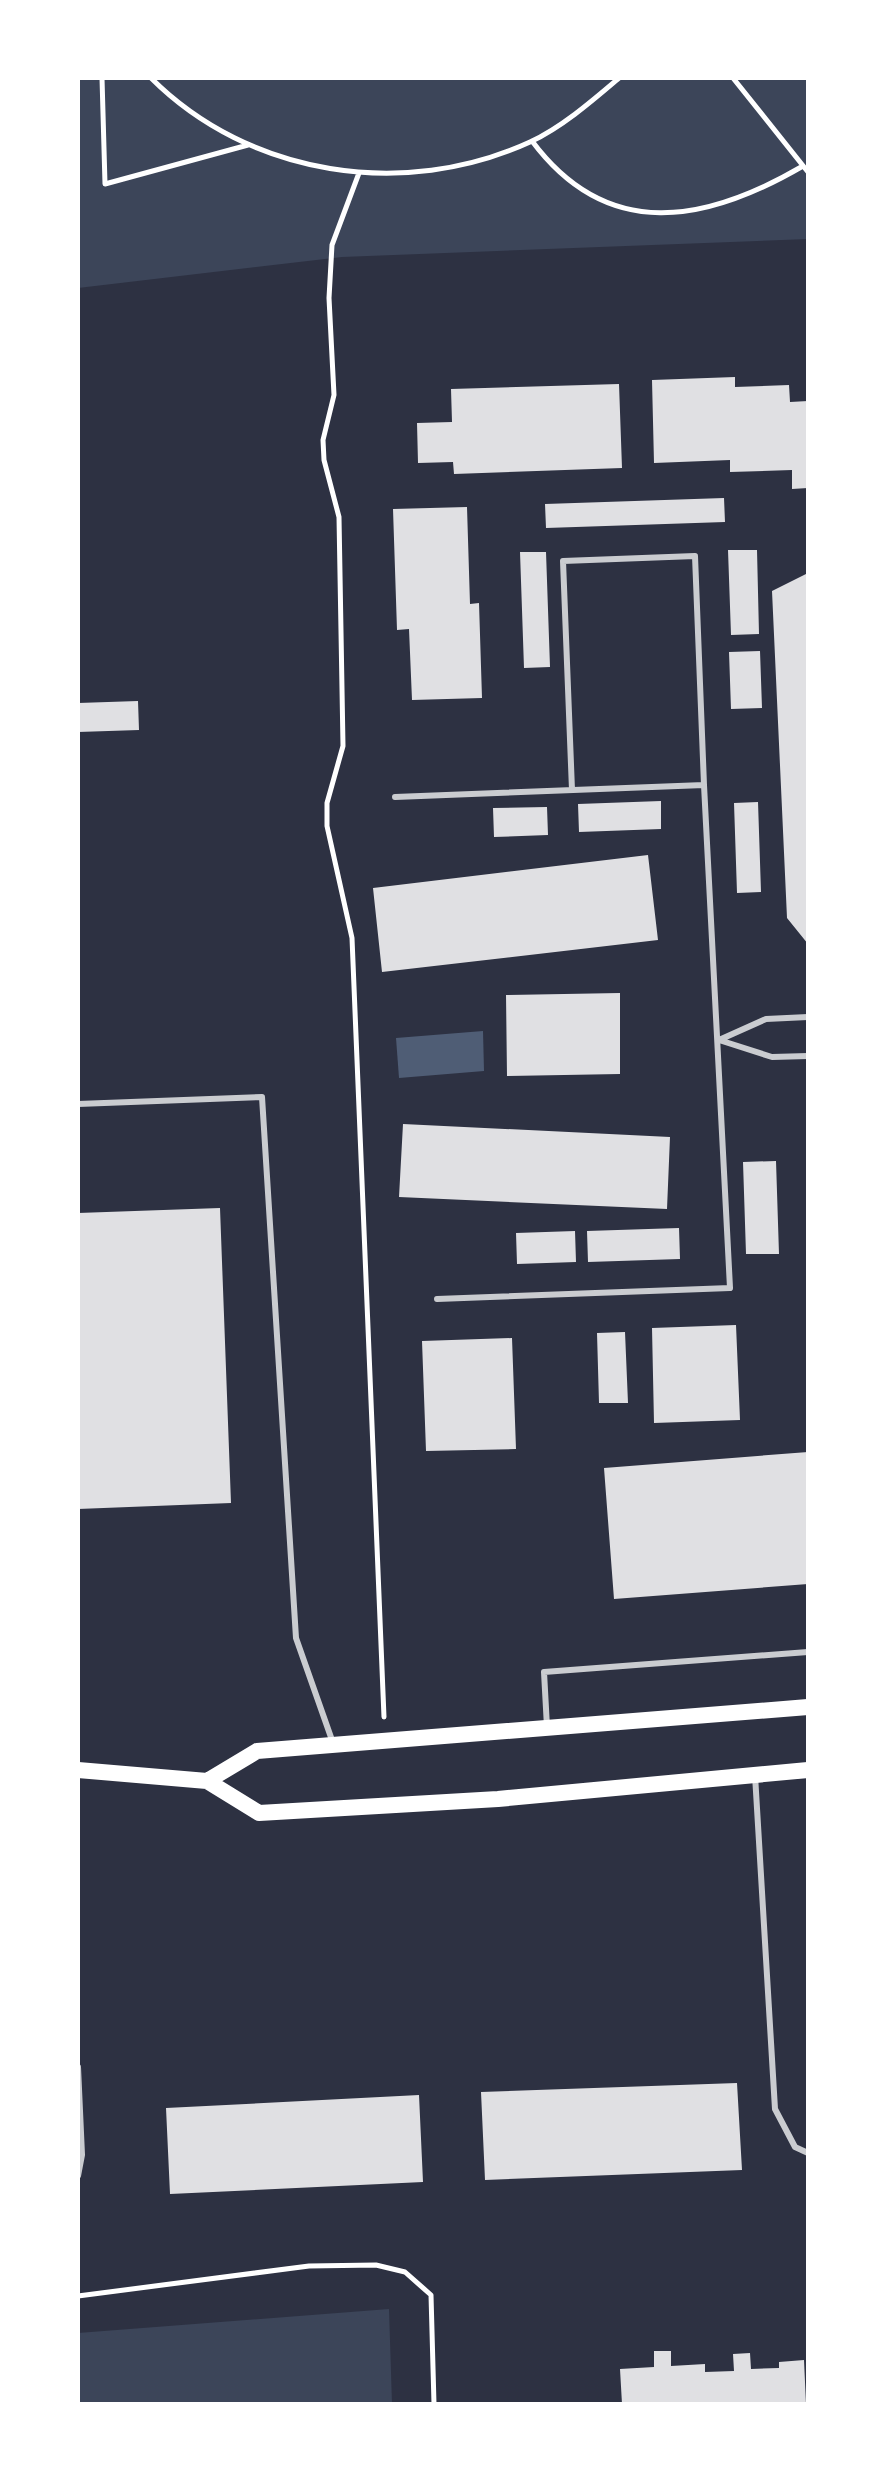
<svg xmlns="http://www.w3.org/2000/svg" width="886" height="2482" font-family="'Work Sans',sans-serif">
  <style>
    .green { fill: #3c4559 }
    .water { fill: #4f5d75 }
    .building { fill: #e0e0e3 }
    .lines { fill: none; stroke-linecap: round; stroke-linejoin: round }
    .path { stroke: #fff; stroke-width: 5 }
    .service { stroke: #caccd0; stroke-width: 6 }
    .secondary { stroke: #fff; stroke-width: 16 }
  </style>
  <rect width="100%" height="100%" fill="#2d3142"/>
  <path class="green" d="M 78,78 L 808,78 L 808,239 L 342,257 L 78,288 Z
    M 389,2309 L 392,2404 L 78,2404 L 78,2333 Z"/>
  <path class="water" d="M 483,1031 L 484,1071 L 399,1078 L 396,1038 Z"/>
  <path class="building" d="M 735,377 L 735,387 L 789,385 L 790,402 L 808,401 L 808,488 L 792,489 L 792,470 L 730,472 L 730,460 L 654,463 L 652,380 Z
    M 619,384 L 622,468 L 454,474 L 453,462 L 418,463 L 417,423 L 452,422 L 451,389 Z
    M 724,498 L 725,522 L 546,528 L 545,504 Z
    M 467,507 L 470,604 L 479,603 L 482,698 L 412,700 L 409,629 L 397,630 L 393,509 Z
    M 728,550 L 757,550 L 759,634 L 731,635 Z
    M 520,552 L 546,552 L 550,667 L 524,668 Z
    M 808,573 L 808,944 L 787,918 L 772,591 Z
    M 760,651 L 762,708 L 731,709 L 729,652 Z
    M 138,701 L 139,730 L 78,732 L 78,703 Z
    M 661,801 L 661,829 L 579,832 L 578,804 Z
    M 758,802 L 761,892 L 737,893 L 734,803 Z
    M 547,807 L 548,835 L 494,837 L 493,808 Z
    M 648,855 L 658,940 L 382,972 L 373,888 Z
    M 620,993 L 620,1074 L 507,1076 L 506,995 Z
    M 403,1124 L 670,1137 L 667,1209 L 399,1197 Z
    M 776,1161 L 779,1254 L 746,1254 L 743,1162 Z
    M 220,1208 L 231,1503 L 78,1509 L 78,1213 Z
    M 679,1228 L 680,1259 L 588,1262 L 587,1231 Z
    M 575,1231 L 576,1262 L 517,1264 L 516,1233 Z
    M 736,1325 L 740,1420 L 654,1423 L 652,1328 Z
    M 625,1332 L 628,1403 L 599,1403 L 597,1333 Z
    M 512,1338 L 516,1449 L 426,1451 L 422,1341 Z
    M 808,1452 L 808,1584 L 614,1599 L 604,1468 Z
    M 737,2083 L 742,2170 L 485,2180 L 481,2092 Z
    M 419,2095 L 423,2182 L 170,2194 L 166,2108 Z
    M 654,2351 L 671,2351 L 671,2366 L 705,2364 L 705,2372 L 734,2371 L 733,2354 L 750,2353 L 751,2369 L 779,2368 L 779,2362 L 804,2360 L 806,2404 L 622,2404 L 620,2369 L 654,2367 Z"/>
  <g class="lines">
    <path class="path" d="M 102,78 L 105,184 L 248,145
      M 151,78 C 249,176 404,200 530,142 C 562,127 592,101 619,78
      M 733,78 L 808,172
      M 532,141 C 608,243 707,222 803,166
      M 359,173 L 332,245 L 329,298 L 334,395 L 323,440 L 324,460 L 339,517 L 343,746 L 327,803 L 327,826 L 352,938 L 384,1717
      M 78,2296 L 309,2266 L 376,2265 L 405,2272 L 431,2295 L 434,2404"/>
    <path class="service" d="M 572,790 L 563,561 L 695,556 L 704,785
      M 395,797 L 704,785 L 730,1288 L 437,1299
      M 719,1040 L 766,1019 L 808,1017
      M 719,1040 L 772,1057 L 808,1056
      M 78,1104 L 262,1097 L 296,1638 L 333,1743
      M 547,1727 L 544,1672 L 808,1652
      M 755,1775 L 775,2109 L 795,2147 L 808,2153
      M 78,2067 L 82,2155 L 78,2176"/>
    <path class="secondary" d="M 78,1770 L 207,1781 L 259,1813 L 498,1799 L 808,1770
      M 207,1781 L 257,1751 L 808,1707"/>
  </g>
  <rect width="886" height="2482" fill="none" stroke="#ffffff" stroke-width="160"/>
</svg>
